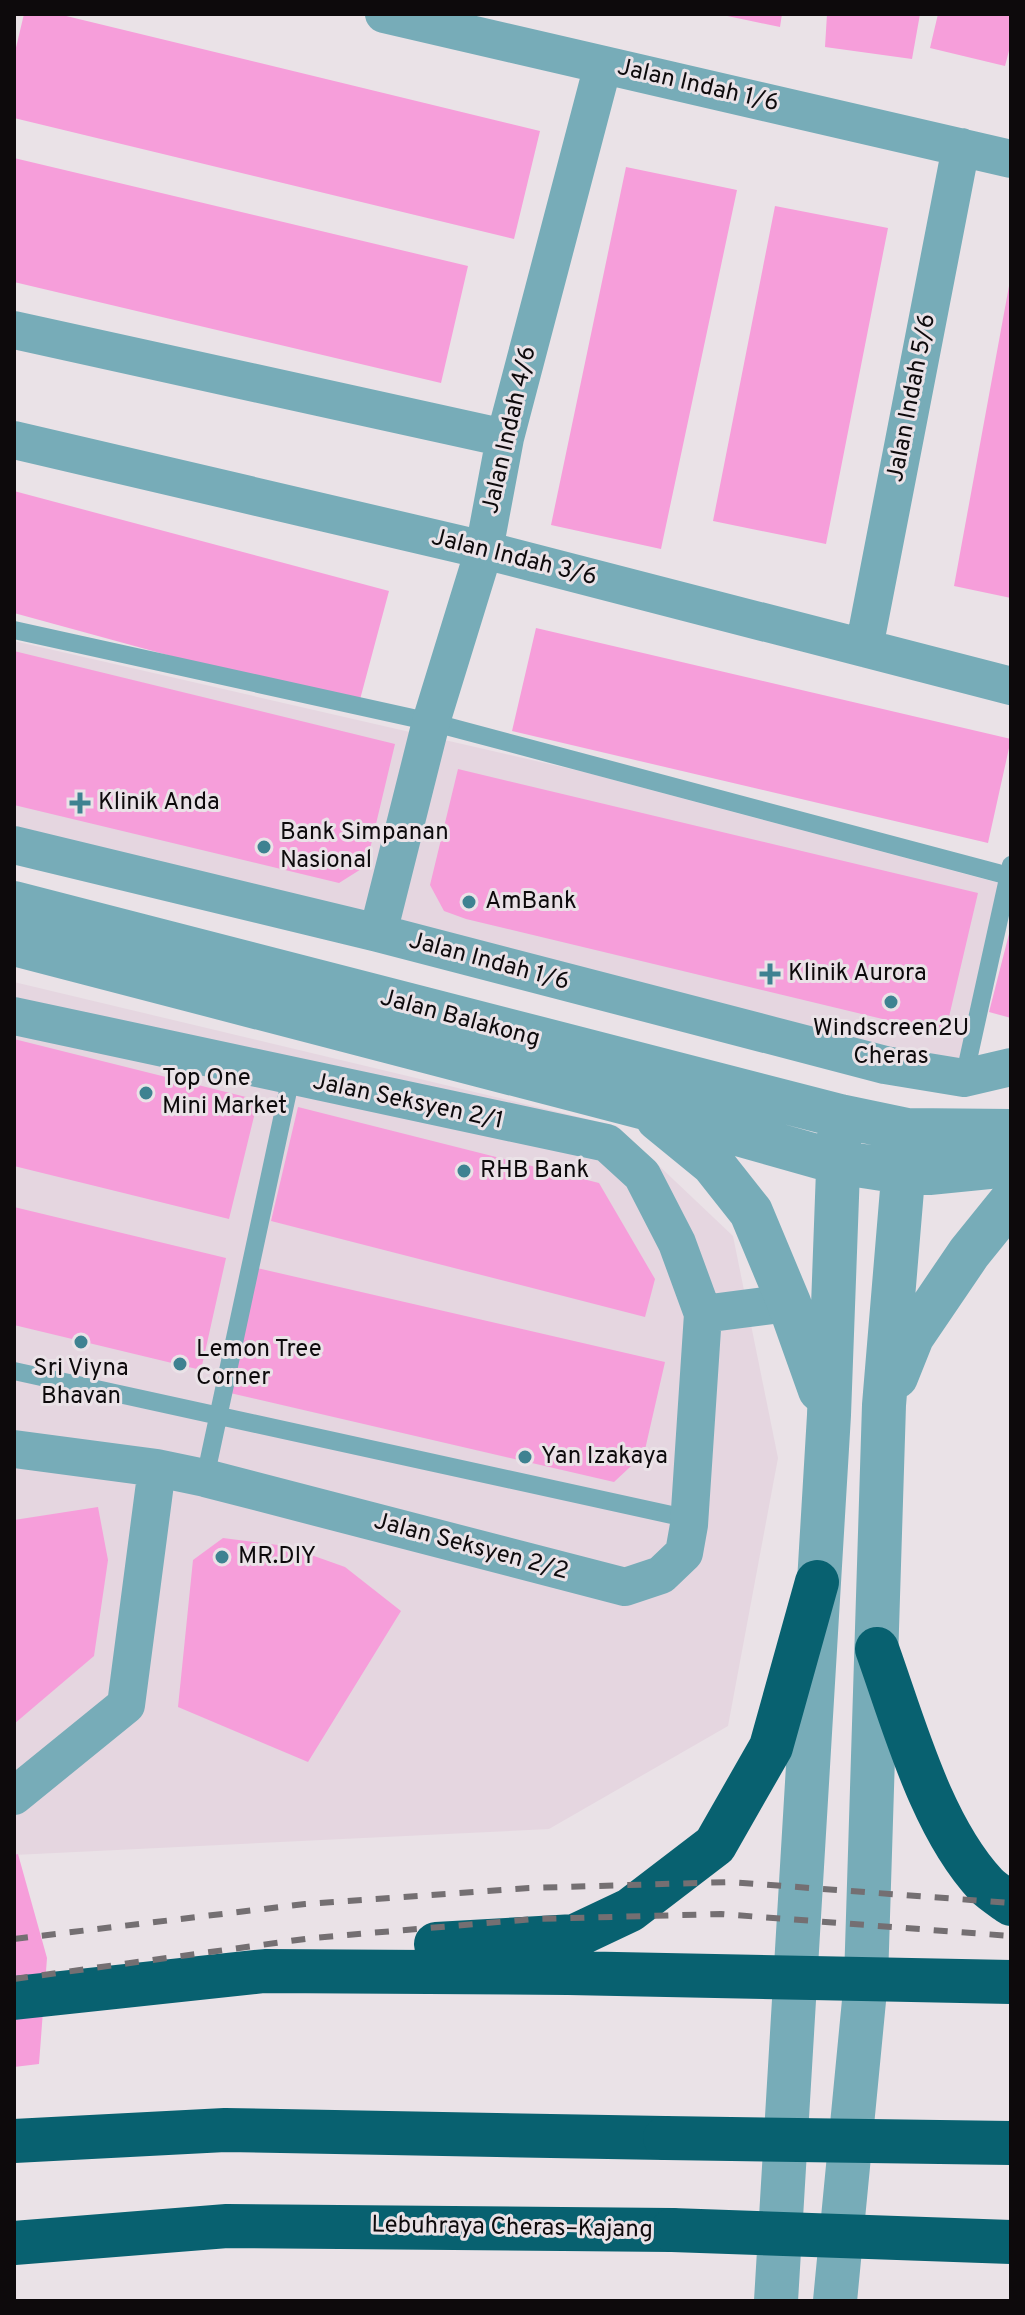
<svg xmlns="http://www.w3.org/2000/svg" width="1025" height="2315" font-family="Overpass,sans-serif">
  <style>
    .built { fill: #e5d6e0 }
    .building { fill: #f69eda }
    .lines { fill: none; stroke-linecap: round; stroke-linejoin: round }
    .service { stroke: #77acb8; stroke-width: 18 }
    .minor { stroke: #77acb8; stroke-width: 38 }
    .tertiary { stroke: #77acb8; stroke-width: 44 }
    .motorway { stroke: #086170; stroke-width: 44 }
    .rail { stroke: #746f72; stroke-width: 6; stroke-dasharray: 14 14; stroke-linecap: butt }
    .motorway-bridge { stroke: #086170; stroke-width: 44 }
    .poi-dot { fill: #3e8291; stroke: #eae2e7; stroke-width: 3 }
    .labels { text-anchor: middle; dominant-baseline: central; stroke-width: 6; stroke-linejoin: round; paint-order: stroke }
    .street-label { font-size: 24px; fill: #0d0a0c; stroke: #eae2e7 }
    .poi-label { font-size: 24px; fill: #0d0a0c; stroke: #eae2e7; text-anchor: start }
  </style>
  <rect width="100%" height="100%" fill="#eae2e7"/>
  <path class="built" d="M 14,641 L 584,772 L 999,883 L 959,1060 L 899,1053 L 14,830 Z
    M 14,982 L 617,1126 L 733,1236 L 778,1458 L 728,1726 L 549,1829 L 14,1855 Z"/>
  <path class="building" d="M 24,14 L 58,14 L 540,131 L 514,239 L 14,118 L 14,56 Z
    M 718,14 L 782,14 L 780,27 Z
    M 827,14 L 920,14 L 912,59 L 825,47 Z
    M 938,14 L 1011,14 L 1011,43 L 1005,66 L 930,48 Z
    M 14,158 L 468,266 L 441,383 L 14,282 Z
    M 626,167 L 737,190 L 661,549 L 551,525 Z
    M 775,206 L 888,228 L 826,544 L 713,521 Z
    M 1009,286 L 1011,286 L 1011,598 L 954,586 Z
    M 14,491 L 389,591 L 358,707 L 14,613 Z
    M 536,628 L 1011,739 L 988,843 L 512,731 Z
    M 14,651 L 395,744 L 366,866 L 339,883 L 14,805 Z
    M 458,769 L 978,893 L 945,1034 L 466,919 L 444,911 L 430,885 Z
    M 1010,930 L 1011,930 L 1011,1018 L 989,1012 Z
    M 14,1039 L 258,1100 L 229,1219 L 14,1166 Z
    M 298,1107 L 599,1183 L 655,1279 L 645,1317 L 271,1221 Z
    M 14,1207 L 226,1258 L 201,1370 L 14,1325 Z
    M 257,1268 L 665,1362 L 644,1454 L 614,1482 L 230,1393 Z
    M 98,1507 L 108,1560 L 94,1656 L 14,1724 L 14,1520 Z
    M 223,1538 L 286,1546 L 345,1567 L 401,1611 L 308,1762 L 178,1707 L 193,1560 Z
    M 18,1854 L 47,1958 L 39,2064 L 14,2067 L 14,1855 Z"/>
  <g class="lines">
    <path class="service" d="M 14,630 L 431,722 L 1009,876
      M 964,1078 L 1011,865
      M 14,1371 L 690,1519
      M 205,1478 L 291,1077"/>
    <path class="minor" d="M 384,14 L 1011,159
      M 14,330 L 505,438
      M 14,440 L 484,550 L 1011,686
      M 864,648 L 961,147
      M 14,845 L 378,933 L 885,1065 L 964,1078 L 1011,1067
      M 378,933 L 431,722 L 484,550 L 505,438 L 603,65
      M 14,1016 L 607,1143 L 642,1175 L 677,1243 L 703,1314 L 689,1525 L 684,1553 L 661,1575 L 625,1587 L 205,1478 L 157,1468 L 14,1449
      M 703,1314 L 789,1303
      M 14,1796 L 126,1705 L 157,1468"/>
    <path class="tertiary" d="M 14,903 L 840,1116 L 907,1130 L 1011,1131
      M 14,944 L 645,1108 L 837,1162 L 902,1172 L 929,1173 L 989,1167 L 1011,1162
      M 658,1119 L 713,1164 L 751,1212 L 789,1303 L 820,1390
      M 896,1377 L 912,1337 L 969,1253 L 1011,1201
      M 776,2301 L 829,1415 L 840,1116
      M 835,2301 L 866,1980 L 884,1405 L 907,1130"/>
    <path class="motorway" d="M 877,1649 C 904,1724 931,1826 986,1885 C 993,1892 1003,1898 1011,1904
      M 436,1944 L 575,1936 L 630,1910 L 715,1845 L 771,1747 L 817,1582
      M 14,1998 L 265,1971 L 568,1973 L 1011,1982
      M 14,2141 L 225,2130 L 665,2138
      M 14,2243 L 227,2226 L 672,2230"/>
    <path class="rail" d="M 14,1939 L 305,1904 L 529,1888 L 730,1882 L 1011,1903
      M 14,1979 L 312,1938 L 534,1919 L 721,1914 L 1011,1936"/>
    <path class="motorway-bridge" d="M 665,2138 L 1011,2143
      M 672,2230 L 1011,2242"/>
  </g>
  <g class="poi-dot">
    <path d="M76 791h8v8h8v8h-8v8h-8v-8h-8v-8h8z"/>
    <circle cx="264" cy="847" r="8"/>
    <circle cx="469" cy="902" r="8"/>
    <path d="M766 962h8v8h8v8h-8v8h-8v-8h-8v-8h8z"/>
    <circle cx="891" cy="1002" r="8"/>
    <circle cx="146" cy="1093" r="8"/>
    <circle cx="464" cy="1171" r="8"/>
    <circle cx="81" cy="1342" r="8"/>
    <circle cx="180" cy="1364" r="8"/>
    <circle cx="525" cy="1457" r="8"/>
    <circle cx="222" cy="1557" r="8"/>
  </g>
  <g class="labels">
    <g class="street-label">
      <text transform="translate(698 86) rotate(13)">Jalan Indah 1/6</text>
      <text transform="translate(912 398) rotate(-79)">Jalan Indah 5/6</text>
      <text transform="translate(510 430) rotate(-77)">Jalan Indah 4/6</text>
      <text transform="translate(514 558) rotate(14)">Jalan Indah 3/6</text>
      <text transform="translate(489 962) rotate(15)">Jalan Indah 1/6</text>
      <text transform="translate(460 1019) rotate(15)">Jalan Balakong</text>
      <text transform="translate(408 1102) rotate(12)">Jalan Seksyen 2/1</text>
      <text transform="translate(471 1547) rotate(15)">Jalan Seksyen 2/2</text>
      <text transform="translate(512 2228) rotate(1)">Lebuhraya Cheras–Kajang</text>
    </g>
    <g class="poi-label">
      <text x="98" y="803">Klinik Anda</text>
      <text x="280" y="833">Bank Simpanan<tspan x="280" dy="28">Nasional</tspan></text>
      <text x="485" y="902">AmBank</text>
      <text x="788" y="974">Klinik Aurora</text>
      <text x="891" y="1029" text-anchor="middle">Windscreen2U<tspan x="891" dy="28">Cheras</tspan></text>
      <text x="162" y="1079">Top One<tspan x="162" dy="28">Mini Market</tspan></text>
      <text x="480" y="1171">RHB Bank</text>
      <text x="196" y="1350">Lemon Tree<tspan x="196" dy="28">Corner</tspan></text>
      <text x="81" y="1369" text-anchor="middle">Sri Viyna<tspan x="81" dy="28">Bhavan</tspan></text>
      <text x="541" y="1457">Yan Izakaya</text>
      <text x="238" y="1557">MR.DIY</text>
    </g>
  </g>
  <rect width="1025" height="2315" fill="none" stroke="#0d0a0c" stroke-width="32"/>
</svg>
